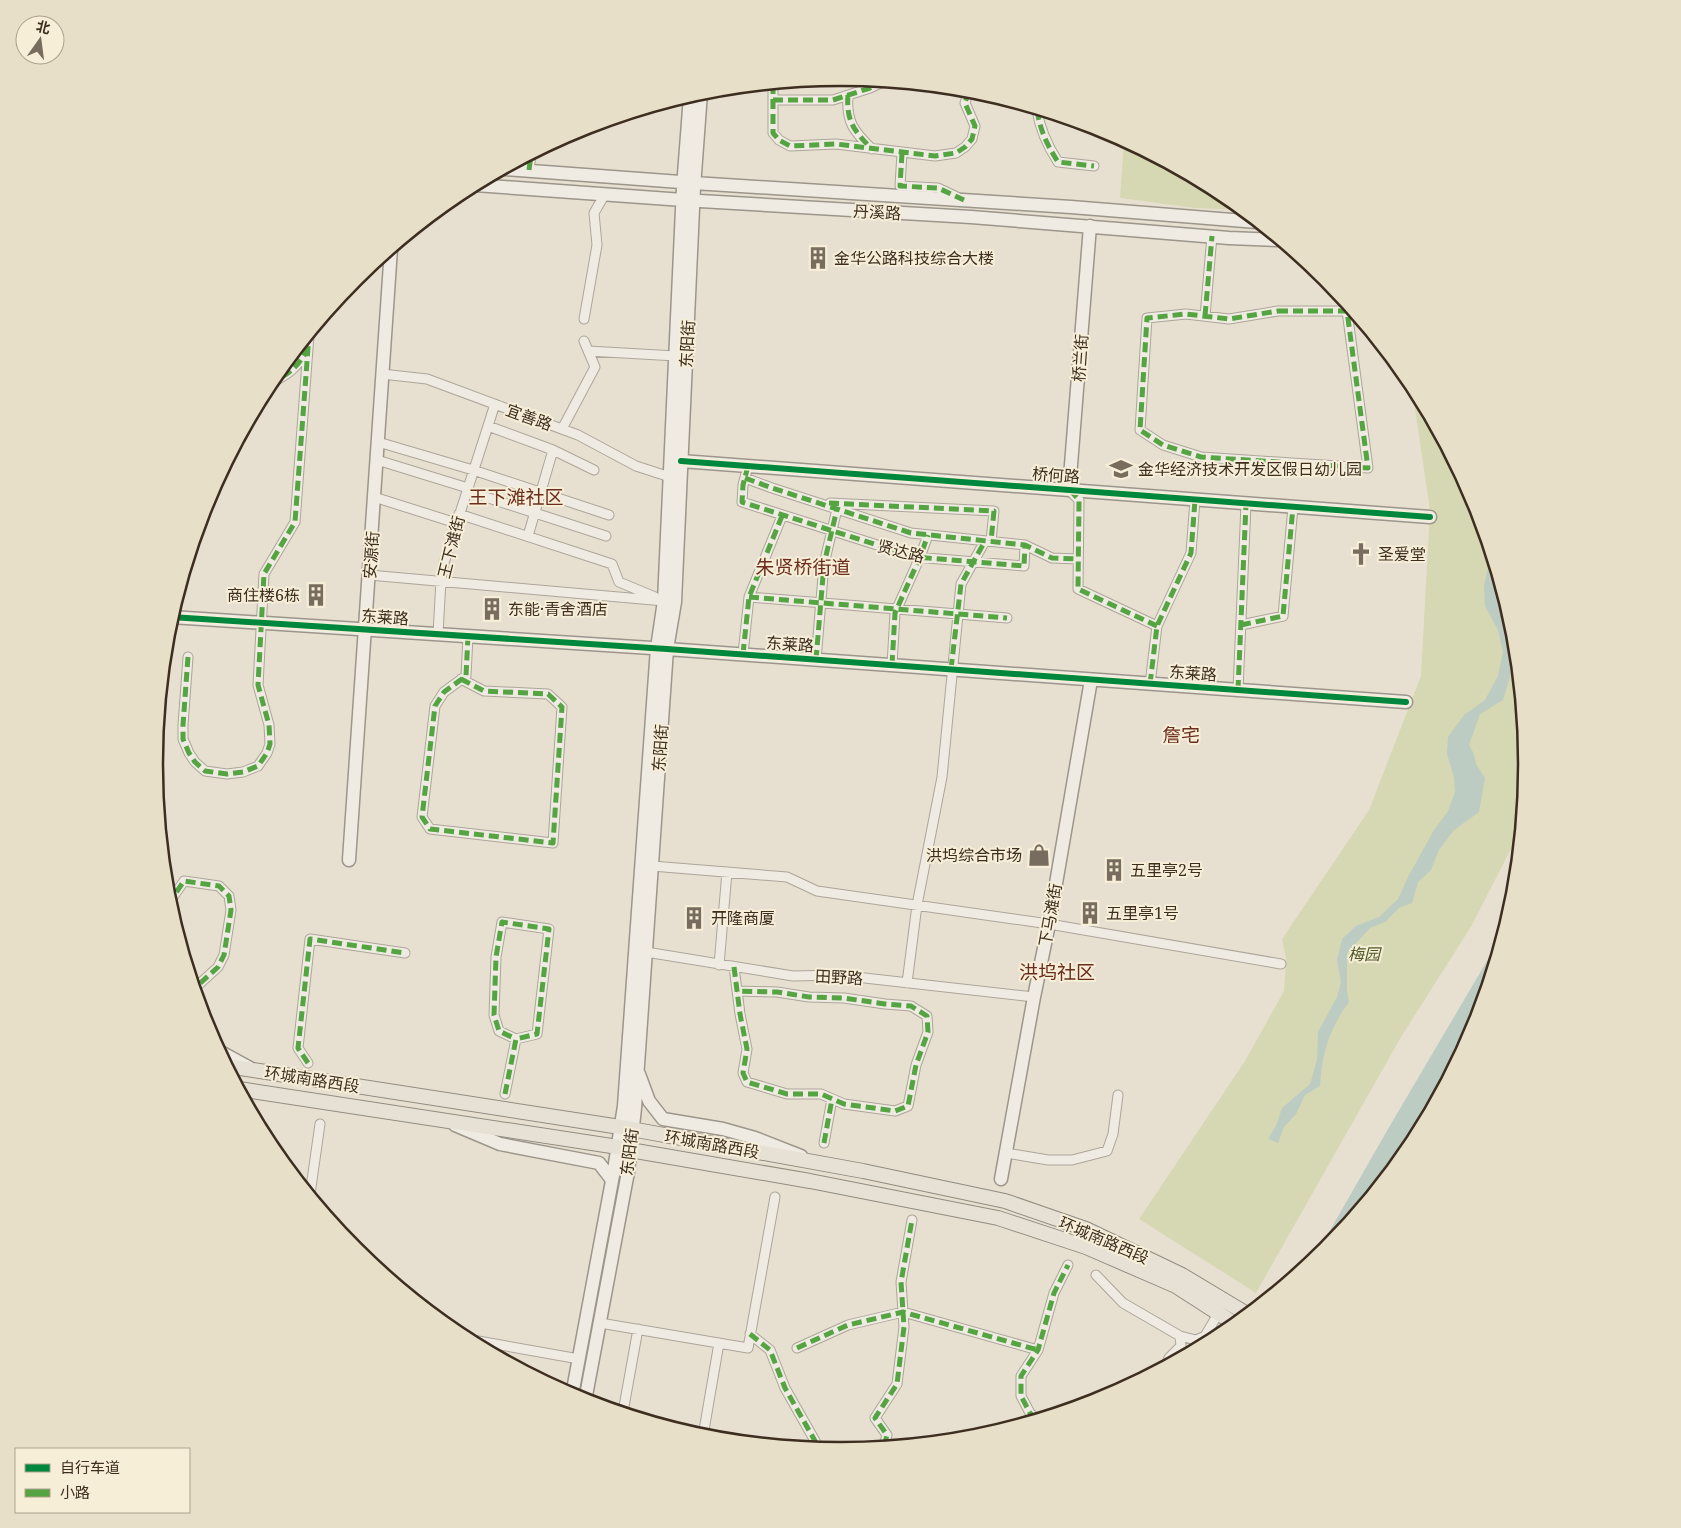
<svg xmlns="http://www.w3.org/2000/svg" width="1681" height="1528" font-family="'Noto Serif','Noto Sans SC',serif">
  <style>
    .green { fill: #d6d7b3 }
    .water { fill: #bcccc2 }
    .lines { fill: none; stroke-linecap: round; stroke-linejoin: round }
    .street-casing { stroke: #ada599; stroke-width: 11 }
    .secondary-casing { stroke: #9c958a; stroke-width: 15 }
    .primary-casing { stroke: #928b80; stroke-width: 16 }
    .street { stroke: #efebe3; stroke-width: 9 }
    .secondary { stroke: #efebe3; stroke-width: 12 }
    .primary { stroke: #e6e1d4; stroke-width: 14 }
    .quiet { stroke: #54a441; stroke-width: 5; stroke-dasharray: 10 5; stroke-linecap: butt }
    .cycleway-casing { stroke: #f7eed8; stroke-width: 9 }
    .cycleway { stroke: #00873e; stroke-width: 6 }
    .labels { text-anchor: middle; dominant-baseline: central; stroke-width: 4; stroke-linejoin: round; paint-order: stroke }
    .street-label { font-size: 16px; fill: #3d2e20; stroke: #f7eed8 }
    .poi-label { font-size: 16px; fill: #3d2e20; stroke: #f7eed8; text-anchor: start }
    .park-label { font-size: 16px; font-style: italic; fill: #4d5a26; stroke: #f7eed8 }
    .quarter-label { font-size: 19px; fill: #6b2e1e; stroke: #f7eed8 }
    .rim { fill: none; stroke: #3d2e20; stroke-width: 2.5 }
  </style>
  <rect width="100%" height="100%" fill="#e7e0d1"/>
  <path class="green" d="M 1124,141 L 1222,193 L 1243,210 L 1195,208 L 1120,198 Z
    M 1411,382 L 1475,502 L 1514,630 L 1527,764 L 1520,831 L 1472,925 L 1401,1037 L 1256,1293 L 1139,1219 L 1245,1061 L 1284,991 L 1286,959 L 1282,939 L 1369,810 L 1421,676 L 1430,510 Z"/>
  <path class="water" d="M 1478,513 L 1507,609 L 1507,624 L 1513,645 L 1510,677 L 1503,700 L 1480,714 L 1469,745 L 1474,754 L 1476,764 L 1485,778 L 1479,812 L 1454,830 L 1439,850 L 1431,870 L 1418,882 L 1412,903 L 1399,908 L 1385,922 L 1370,928 L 1347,953 L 1347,991 L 1349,1002 C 1329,1030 1322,1052 1320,1086 L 1305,1095 L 1296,1114 L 1284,1127 L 1278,1143 L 1268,1139 L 1276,1126 L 1282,1108 L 1310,1084 L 1317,1060 L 1318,1032 L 1337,997 L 1341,982 L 1337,960 L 1342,939 L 1356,926 L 1379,917 L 1398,899 L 1408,877 L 1434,830 L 1448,811 L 1455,792 L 1454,777 L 1447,754 L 1448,737 L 1464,715 L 1485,700 L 1498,676 L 1503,652 L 1498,630 L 1485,606 L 1484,585 L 1490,560 L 1472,518 Z
    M 1504,932 L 1475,1027 L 1411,1146 L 1326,1250 L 1313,1260 L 1388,1129 Z"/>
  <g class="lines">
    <defs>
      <path id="street" d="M 773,84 L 773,133 L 779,140 L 790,146 L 836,144 L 935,156 L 956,153 L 965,147 L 972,139 L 975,126 L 965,103 L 969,90
        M 848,95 C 846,121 853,131 872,149
        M 773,100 L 833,100 L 870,88 L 883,82
        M 1037,110 C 1040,130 1047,145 1058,162 L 1094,166
        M 902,153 L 900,186 L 938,188 L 957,197
        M 529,170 L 531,155
        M 1278,311 L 1347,311 L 1368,468 L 1201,457 L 1163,445 L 1140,430 L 1147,318 L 1186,314 L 1229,319 Z
        M 1205,316 L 1212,236
        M 584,319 L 597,245 L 594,213 L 605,194
        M 588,351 L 676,356
        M 382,374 L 427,379 L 578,435 L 636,466 L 670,477
        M 269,383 C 287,376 298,367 307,350
        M 488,426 L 553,450 L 594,470
        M 562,429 L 595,367 L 584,341
        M 378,442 L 473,470 L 609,515
        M 377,460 L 468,488
        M 748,466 L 743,485 L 742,502 L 915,557 L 1024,566 L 1025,545 L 1052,558 L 1078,559
        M 745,478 L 772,488 L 911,533 L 1025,545
        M 1069,490 L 1079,500 L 1078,589 L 1157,626
        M 467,491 L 606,536
        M 374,497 L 456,523
        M 830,503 L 994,511 L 991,541
        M 459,514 L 612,564 L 619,582 L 655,597
        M 528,536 L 553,450
        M 369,575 L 664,601
        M 749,597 L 1007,618
        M 1241,625 L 1283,616 L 1293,507
        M 438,634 L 441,580 L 444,563 L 495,404
        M 743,654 L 749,597 L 782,516
        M 188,657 L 183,725 L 183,739 L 189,753 L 195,762 L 205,771 L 227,774 L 243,772 L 258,766 L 267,753 L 270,744 L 269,725 L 258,685 L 264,574 L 295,522 L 309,335
        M 816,660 L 824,564 L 837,509
        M 892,665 L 895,613 L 920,557 L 928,535
        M 461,679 L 484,691 L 548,694 L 562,707 L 553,843 L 430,829 L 422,817 L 435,706 L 444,692 L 466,676 L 468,636
        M 1150,684 L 1157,626 L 1191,553 L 1195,500
        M 1238,690 L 1246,504
        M 652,866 L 787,877 L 817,891 L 1049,924 L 1281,964
        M 169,905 L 173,897 L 184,881 L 219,886 L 229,896 L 231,910 L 224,955 L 218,967 L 195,988
        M 646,952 L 793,976 L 838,975 L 1034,997
        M 719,965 L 727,872
        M 734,967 L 740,1014 L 747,1049 L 743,1073 L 747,1082 L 787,1094 L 821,1094 L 844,1104 L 895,1111 L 908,1106 L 916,1065 L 928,1032 L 927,1016 L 911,1006 L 885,1004 L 844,998 L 809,997 L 777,992 L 737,991
        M 907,983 L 917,905 L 942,777 L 961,584 L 985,541
        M 308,1063 L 298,1048 L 310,939 L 405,953
        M 505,1094 L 516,1039 L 537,1034 L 549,929 L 502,922 L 496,957 L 494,1015 L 499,1031 L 516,1039
        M 824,1143 L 832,1099
        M 1006,1153 L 1048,1160 L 1072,1160 L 1107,1151 L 1113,1134 L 1118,1095
        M 310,1194 L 320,1124
        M 1096,1275 L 1123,1303 L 1180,1336 L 1196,1340 L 1205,1336 L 1218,1314
        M 600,1323 L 748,1348 L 775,1197
        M 750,1334 L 770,1350 L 785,1388 L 819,1448
        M 467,1339 L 579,1359
        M 797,1348 L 848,1325 L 903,1312 L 1038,1350
        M 1166,1365 L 1169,1358 L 1181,1346 L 1180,1336
        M 623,1412 L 638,1329
        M 1036,1419 L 1030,1413 L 1021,1396 L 1021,1376 L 1038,1350 L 1054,1293 L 1068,1265
        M 703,1436 L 719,1343
        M 884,1446 L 887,1435 L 875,1418 L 897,1384 L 904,1327 L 901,1282 L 912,1220"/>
      <path id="secondary" d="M 505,169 L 694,183 L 1071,207 L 1257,222
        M 475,185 L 683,200 L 971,217 L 1229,238 L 1279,240
        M 681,461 L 1430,517
        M 1069,490 L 1090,226
        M 171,617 L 667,649 L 1406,702
        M 349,860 L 391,249
        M 219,1051 L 250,1068
        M 639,1074 L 649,1101 L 663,1119 L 723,1129 L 755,1138 L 801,1156
        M 455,1125 L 500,1144 L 599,1163 L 612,1180
        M 1001,1179 L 1034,997 L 1049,924 L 1091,680
        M 572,1395 L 614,1170 L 624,1106 L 657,648 L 664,601 L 683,187 L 690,96
        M 585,1401 L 628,1172 L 635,1108 L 667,649 L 675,602 L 694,187 L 701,93"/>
      <path id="primary" d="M 227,1066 L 620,1127 L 863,1171 L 1005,1201 L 1086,1229 L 1182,1275 L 1247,1314
        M 239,1089 L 618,1147 L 630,1150 L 810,1181 L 998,1218 L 1086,1247 L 1176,1286 L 1235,1324"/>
    </defs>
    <use href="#street" class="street-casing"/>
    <use href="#secondary" class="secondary-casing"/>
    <use href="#primary" class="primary-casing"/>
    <use href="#street" class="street"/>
    <use href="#secondary" class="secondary"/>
    <use href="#primary" class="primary"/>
    <path class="quiet" d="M 773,84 L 773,133 L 779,140 L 790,146 L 836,144 L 935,156 L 956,153 L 965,147 L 972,139 L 975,126 L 965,103 L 969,90
      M 848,95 C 846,121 854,131 872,149
      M 773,100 L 833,100 L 870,88 L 883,82
      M 1037,110 C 1040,130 1047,145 1058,162 L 1094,166
      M 902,153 L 900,186 L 938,188 L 964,200
      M 529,170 L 531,155
      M 1278,311 L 1347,311 L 1368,468 L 1201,457 L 1163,445 L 1140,430 L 1147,318 L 1186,314 L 1229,319 Z
      M 1205,316 L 1212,236
      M 269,383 C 287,376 298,367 307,350
      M 748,466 L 743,485 L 742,502 L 915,557 L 1024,566 L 1025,545 L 1052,558 L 1078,559
      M 745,478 L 772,488 L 911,533 L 1025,545
      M 1070,490 L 1079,500 L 1078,589 L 1157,626
      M 829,503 L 994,511 L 991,541
      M 749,597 L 1007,618
      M 1241,625 L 1283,616 L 1293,507
      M 743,654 L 749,597 L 782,516
      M 188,657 L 183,725 L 183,739 L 189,753 L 195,762 L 205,771 L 227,774 L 243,772 L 258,766 L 267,753 L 270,744 L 269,725 L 258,685 L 264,574 L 295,522 L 309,335
      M 816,660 L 824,564 L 837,509
      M 892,665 L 895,613 L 920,557 L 928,535
      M 951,669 L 961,584 L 985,541
      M 461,679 L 484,691 L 548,694 L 562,707 L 553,843 L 430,829 L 422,817 L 435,706 L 444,692 L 466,676 L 468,636
      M 1150,684 L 1157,626 L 1191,553 L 1195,500
      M 1238,690 L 1246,504
      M 169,905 L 173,897 L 184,881 L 219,886 L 229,896 L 231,910 L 224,955 L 218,967 L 195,988
      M 734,967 L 740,1014 L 747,1049 L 743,1073 L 747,1082 L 787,1094 L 821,1094 L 844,1104 L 895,1111 L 908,1106 L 916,1065 L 928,1032 L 927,1016 L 911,1006 L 885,1004 L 844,998 L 809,997 L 777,992 L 737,991
      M 308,1063 L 298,1048 L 310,939 L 405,953
      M 505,1094 L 516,1039 L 537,1034 L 549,929 L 502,922 L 496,957 L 494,1015 L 499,1031 L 516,1039
      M 824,1143 L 832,1099
      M 750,1334 L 770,1350 L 785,1388 L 819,1448
      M 797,1348 L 848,1325 L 903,1312 L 1038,1350
      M 1036,1419 L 1030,1413 L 1021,1396 L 1021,1376 L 1038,1350 L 1054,1293 L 1068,1265
      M 884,1446 L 887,1435 L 875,1418 L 897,1384 L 904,1327 L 901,1282 L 912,1220"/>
    <defs>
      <path id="cycleway" d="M 681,461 L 1430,517
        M 171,617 L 667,649 L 1406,702"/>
    </defs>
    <use href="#cycleway" class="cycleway-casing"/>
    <use href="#cycleway" class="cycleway"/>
  </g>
  <defs>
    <symbol id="building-bare" viewBox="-9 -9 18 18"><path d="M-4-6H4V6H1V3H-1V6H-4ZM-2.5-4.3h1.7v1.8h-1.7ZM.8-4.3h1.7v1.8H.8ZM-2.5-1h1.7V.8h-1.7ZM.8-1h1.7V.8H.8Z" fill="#786c5e" stroke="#f7eed8" stroke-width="2.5" paint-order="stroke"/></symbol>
    <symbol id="school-bare" viewBox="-9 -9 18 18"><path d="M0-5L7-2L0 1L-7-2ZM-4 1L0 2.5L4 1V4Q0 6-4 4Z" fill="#786c5e" stroke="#f7eed8" stroke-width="2.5" paint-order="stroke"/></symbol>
    <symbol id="church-bare" viewBox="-9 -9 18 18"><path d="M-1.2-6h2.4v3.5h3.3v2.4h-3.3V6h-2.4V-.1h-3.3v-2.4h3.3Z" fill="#786c5e" stroke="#f7eed8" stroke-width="2.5" paint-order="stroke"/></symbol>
    <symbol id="shop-bare" viewBox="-9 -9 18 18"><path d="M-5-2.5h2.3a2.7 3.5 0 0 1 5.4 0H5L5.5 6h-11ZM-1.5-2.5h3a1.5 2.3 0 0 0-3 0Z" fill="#786c5e" stroke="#f7eed8" stroke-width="2.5" paint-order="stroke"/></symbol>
  </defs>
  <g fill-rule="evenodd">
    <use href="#building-bare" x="802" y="242" width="32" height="32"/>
    <use href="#school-bare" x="1105" y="453" width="32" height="32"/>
    <use href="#church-bare" x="1345" y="538" width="32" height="32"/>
    <use href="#building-bare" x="300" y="579" width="32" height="32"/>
    <use href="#building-bare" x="476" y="593" width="32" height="32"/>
    <use href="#shop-bare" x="1023" y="839" width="32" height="32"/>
    <use href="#building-bare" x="1098" y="854" width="32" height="32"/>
    <use href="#building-bare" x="1074" y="897" width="32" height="32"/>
    <use href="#building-bare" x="678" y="902" width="32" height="32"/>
  </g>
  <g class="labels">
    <g class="street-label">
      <text transform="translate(877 212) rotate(3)">丹溪路</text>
      <text transform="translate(687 344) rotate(-87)">东阳街</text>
      <text transform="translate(1080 358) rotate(-86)">桥兰街</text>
      <text transform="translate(529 417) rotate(20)">宜善路</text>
      <text transform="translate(1056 475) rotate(4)">桥何路</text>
      <text transform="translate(451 547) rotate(-76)">王下滩街</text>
      <text transform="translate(901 551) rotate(14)">贤达路</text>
      <text transform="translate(371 555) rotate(-86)">安源街</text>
      <text transform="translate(385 617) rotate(4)">东莱路</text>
      <text transform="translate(790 644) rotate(4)">东莱路</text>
      <text transform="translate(1193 673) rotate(4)">东莱路</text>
      <text transform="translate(660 748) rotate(-86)">东阳街</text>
      <text transform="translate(1050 915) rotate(-80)">下马滩街</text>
      <text transform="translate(839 977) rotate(3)">田野路</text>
      <text transform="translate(312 1079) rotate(9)">环城南路西段</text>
      <text transform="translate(712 1144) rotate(10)">环城南路西段</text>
      <text transform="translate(629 1152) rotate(-83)">东阳街</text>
      <text transform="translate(1104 1240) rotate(23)">环城南路西段</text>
    </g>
    <g class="poi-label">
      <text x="834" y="258">金华公路科技综合大楼</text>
      <text x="1138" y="469">金华经济技术开发区假日幼儿园</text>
      <text x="1378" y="554">圣爱堂</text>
      <text x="300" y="595" text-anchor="end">商住楼6栋</text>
      <text x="508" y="609">东能·青舍酒店</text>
      <text x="1022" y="855" text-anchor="end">洪坞综合市场</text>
      <text x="1130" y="870">五里亭2号</text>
      <text x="1106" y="913">五里亭1号</text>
      <text x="711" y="918">开隆商厦</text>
    </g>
    <g class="park-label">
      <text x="1364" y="954">梅园</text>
    </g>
    <g class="quarter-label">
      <text x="516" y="497">王下滩社区</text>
      <text x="803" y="567">朱贤桥街道</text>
      <text x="1181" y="735">詹宅</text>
      <text x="1057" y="972">洪坞社区</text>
    </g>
  </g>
  <path d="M0 0H1681V1528H0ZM840 86H841A677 677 0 0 1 1518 763V765A677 677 0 0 1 841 1442H840A677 677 0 0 1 163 765V763A677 677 0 0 1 840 86Z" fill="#e8dfc9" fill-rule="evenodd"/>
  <path class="rim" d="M840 86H841A677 677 0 0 1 1518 763V765A677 677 0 0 1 841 1442H840A677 677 0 0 1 163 765V763A677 677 0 0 1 840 86Z"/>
  <rect x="15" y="1448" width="175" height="65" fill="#f7eed8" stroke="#ada18e"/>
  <rect x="25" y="1464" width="25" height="8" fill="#00873e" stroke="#ada18e"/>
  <text x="60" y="1473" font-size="15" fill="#3d2e20">自行车道</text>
  <rect x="25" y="1489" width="25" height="8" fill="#54a441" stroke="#ada18e"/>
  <text x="60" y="1498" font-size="15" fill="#3d2e20">小路</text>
  <g transform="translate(40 40) rotate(14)"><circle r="24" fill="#f7eed8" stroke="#ada18e"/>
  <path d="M0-4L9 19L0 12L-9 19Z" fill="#786c5e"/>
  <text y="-8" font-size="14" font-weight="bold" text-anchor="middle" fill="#3d2e20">北</text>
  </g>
</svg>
